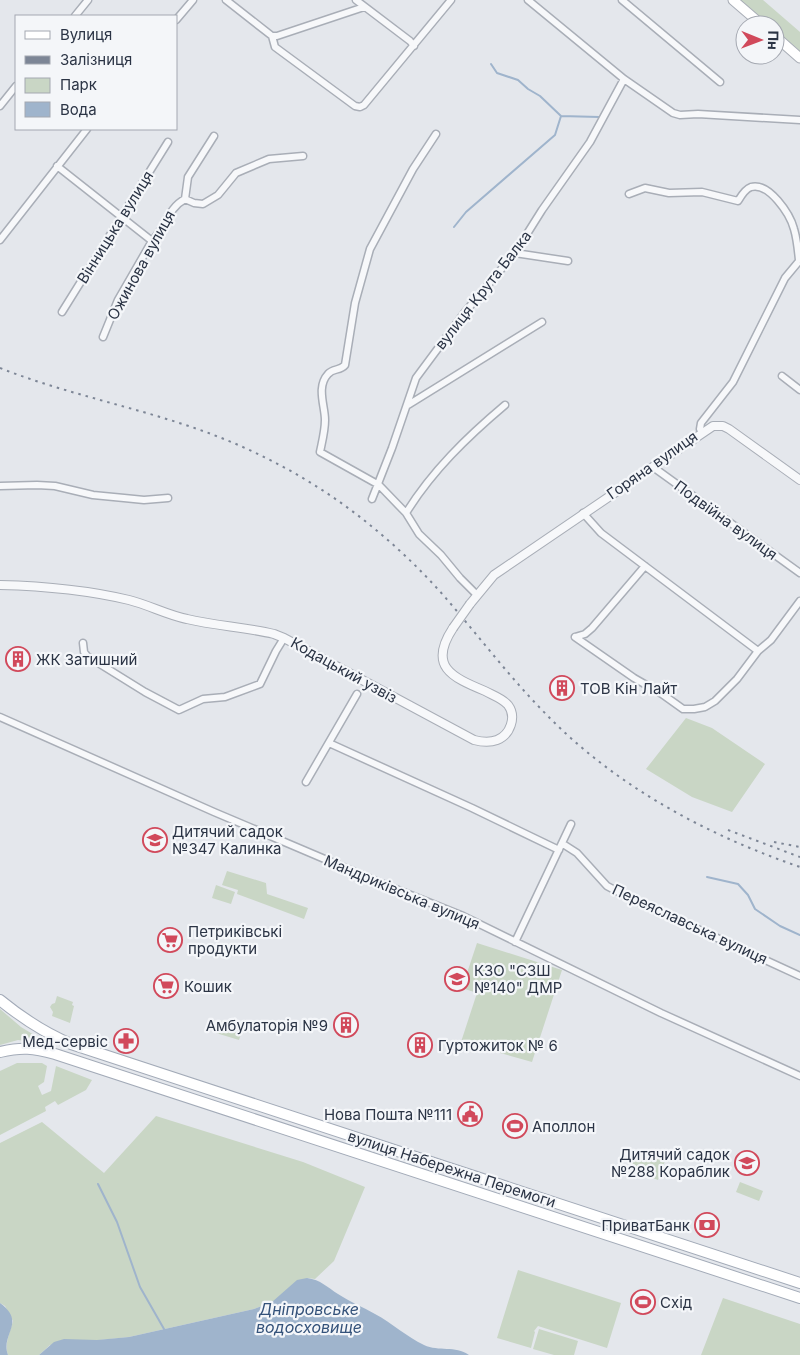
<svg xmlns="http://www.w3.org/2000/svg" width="800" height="1355" font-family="Inter,sans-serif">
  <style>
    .green { fill: #c9d6c5 }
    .water { fill: #9fb4cc }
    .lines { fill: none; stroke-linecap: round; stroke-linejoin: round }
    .stream { stroke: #9fb4cc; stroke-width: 2 }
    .minor-casing { stroke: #a9aeb7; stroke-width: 9 }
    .tertiary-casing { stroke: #a9aeb7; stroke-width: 10 }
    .secondary-casing { stroke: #a9aeb7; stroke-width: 11 }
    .primary-casing { stroke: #a3abb8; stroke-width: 12 }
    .minor { stroke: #f7f8fa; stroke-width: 6 }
    .tertiary { stroke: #f7f8fa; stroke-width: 8 }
    .secondary { stroke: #fff; stroke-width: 9 }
    .primary { stroke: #fff; stroke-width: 10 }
    .rail { stroke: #7d8696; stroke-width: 2; stroke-dasharray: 2.5 5; stroke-linecap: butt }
    .tertiary-bridge-casing { stroke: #a9aeb7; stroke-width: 10; stroke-linecap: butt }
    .tertiary-bridge { stroke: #f7f8fa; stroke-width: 8 }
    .labels { text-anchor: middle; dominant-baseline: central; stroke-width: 4.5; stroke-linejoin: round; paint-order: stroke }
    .street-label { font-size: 15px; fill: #2b3445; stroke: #f4f6f9 }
    .poi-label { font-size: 15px; fill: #2b3445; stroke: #f4f6f9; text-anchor: start }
    .water-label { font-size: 16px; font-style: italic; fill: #34527a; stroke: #f4f6f9 }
  </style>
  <rect width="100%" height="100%" fill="#e4e7ec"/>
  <path class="green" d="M 738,0 L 763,0 L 800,32 L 800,53 L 775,31 L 775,25 L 767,25 Z
    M 686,718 L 712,728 L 765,764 L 732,812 L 692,797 L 646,769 Z
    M 227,871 L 266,883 L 267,894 L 308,908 L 304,919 L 237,894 L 238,890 L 222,885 Z
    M 216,885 L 235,892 L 231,904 L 212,898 Z
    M 477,943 L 562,970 L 532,1062 L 461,1042 L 477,993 L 462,988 Z
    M 57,996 L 73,1002 L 72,1005 L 74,1006 L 70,1023 L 52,1016 L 53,1012 L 50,1007 L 52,1004 L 55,1003 Z
    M 0,1009 L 21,1027 L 49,1044 L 18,1040 L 0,1045 Z
    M 219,1021 L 243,1028 L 239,1040 L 216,1033 Z
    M 17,1063 L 42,1063 L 47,1066 L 44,1082 L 38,1086 L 42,1095 L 51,1091 L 56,1066 L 92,1080 L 86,1090 L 58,1105 L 55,1101 L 45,1107 L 46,1111 L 0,1135 L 0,1071 Z
    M 156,1116 L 303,1162 L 365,1187 L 334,1261 L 315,1279 L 308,1278 L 272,1302 L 254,1309 L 129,1337 L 50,1345 L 39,1355 L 8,1355 C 4,1345 10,1332 13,1321 L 5,1306 L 0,1303 L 0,1143 L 42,1122 L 104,1173 Z
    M 646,1152 L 666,1158 L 658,1180 L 628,1168 L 636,1157 Z
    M 740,1182 L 763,1191 L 759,1201 L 736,1192 Z
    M 518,1270 L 621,1303 L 607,1348 L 538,1326 L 534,1331 L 535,1332 L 531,1348 L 497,1338 Z
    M 723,1298 L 800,1324 L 800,1355 L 701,1355 Z
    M 539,1329 L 578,1341 L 574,1355 L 554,1355 L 533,1349 Z"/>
  <path class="water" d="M 307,1278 C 321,1280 327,1287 338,1294 C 350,1302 363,1307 375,1314 C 392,1323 407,1337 424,1345 C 439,1352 455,1345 469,1355 L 39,1355 L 54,1342 L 64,1339 L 97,1340 L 129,1337 L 254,1309 L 272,1302 L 297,1280 Z
    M 0,1303 C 27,1323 0,1334 8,1355 L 0,1355 Z"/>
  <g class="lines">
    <path class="stream" d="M 561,116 L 599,117
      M 454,227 L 466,212 L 555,135 L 561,116 L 540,96 L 528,89 L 518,80 L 497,73 L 491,64
      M 707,877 L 738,884 L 748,895 L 755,909 L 780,926 L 800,935
      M 98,1184 L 117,1222 L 140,1287 L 164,1329"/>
    <defs>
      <path id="minor" d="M 226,0 L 272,36 L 277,36 L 364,7
        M 356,0 L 410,41 L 414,46
        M 528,0 L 624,79 L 673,113 L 680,115 L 698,114 L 800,120
        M 622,0 L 720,82
        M 75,16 L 88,0
        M 176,20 L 193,0
        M 272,36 L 275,47 L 355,106 L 360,107 L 364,105 L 451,0
        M 0,106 L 16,86
        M 436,134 L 413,169 L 370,249 L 355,303 L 345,365 C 340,371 333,368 328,374 C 316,387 325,406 325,420 C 325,431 322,442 320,452 L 379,485 L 406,513 L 419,534 L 441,555 L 460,578 L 477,595
        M 57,166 L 152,241
        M 629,194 L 645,188 L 669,193 L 702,192 L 738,201 C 741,196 745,189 751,187 C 769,182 790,214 794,229 C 797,239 798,250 799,260
        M 185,199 L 194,203 L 203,204 L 218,195 L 236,173 L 269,159 L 303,156
        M 0,240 L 87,129
        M 515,253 L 568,261
        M 62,312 L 168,142
        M 103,337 L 118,300 L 152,241 C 165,228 168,208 185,199 L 188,177 L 214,136
        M 782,376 L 800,390
        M 408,405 L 542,322
        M 702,433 L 700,429 L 701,423 L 733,382 L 785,278 L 800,260
        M 653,467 L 800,573
        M 0,486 L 37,485 L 55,486 L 93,495 L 124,498 L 144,500 L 168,498
        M 372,499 L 392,448 L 416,378 L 465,312 L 515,253 L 542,210 L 590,142 L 624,79
        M 406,513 C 432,471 467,437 505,405
        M 583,513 L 601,533 L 758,651
        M 575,637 L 634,678 L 662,694 L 683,709 L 694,709 L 705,707 L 715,701 L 737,679 L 758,651 L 771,640 L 800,601
        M 575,637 L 585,634 L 592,628 L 645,566
        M 83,643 L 84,652 L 87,656 L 145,692 L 179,710 L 203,699 L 225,697 L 260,684 L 276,651 L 284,638
        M 0,717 L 214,812 L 388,886 L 463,916 L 661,1013 L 800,1076
        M 329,743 L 472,808 L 559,850
        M 306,782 L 357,694
        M 563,844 L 577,853 L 607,886 L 630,898 L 800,976
        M 515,942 L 571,824"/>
      <path id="tertiary" d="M 0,585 C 43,586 87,590 129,600 C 149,605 167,615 187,619 C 216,626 245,627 274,634 L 284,638 L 474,740 C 482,742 489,743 497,740 C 510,735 517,717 508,705 C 502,698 492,695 485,691 C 451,677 428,666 453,628
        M 470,604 L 494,575 L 713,426 L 723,426 L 729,429 L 800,480"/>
      <path id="secondary" d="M 733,0 L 762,25
        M 775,36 L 800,58"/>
      <path id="primary" d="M 0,1000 C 22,1018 45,1033 71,1044 L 800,1283
        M 0,1052 C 22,1047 33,1048 55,1054 L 800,1298"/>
    </defs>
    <use href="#minor" class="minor-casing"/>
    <use href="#tertiary" class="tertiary-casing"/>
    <use href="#secondary" class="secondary-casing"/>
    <use href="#primary" class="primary-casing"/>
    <use href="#minor" class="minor"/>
    <use href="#tertiary" class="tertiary"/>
    <use href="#secondary" class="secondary"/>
    <use href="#primary" class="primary"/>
    <path class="rail" d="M 0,368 C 66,394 136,407 203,431 C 253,449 301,474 344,505 C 381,532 414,562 444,596 C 477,634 507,674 542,710 C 612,784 704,834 800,867
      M 728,830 L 800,857
      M 774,842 L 800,847"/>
    <defs>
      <path id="tertiary-bridge" d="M 453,628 L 470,604"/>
    </defs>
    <use href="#tertiary-bridge" class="tertiary-bridge-casing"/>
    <use href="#tertiary-bridge" class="tertiary-bridge"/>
  </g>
  <defs>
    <symbol id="building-ring" viewBox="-11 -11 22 22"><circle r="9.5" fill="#f4f6f9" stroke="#d1495b" stroke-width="1.5"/><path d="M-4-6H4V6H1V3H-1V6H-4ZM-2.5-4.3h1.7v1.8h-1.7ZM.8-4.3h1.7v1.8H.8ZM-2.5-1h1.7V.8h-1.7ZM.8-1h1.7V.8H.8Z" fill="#d1495b"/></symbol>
    <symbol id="school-ring" viewBox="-11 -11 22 22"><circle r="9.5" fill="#f4f6f9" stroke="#d1495b" stroke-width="1.5"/><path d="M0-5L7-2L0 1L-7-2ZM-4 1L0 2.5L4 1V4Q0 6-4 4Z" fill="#d1495b"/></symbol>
    <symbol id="supermarket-ring" viewBox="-11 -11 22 22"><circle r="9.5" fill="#f4f6f9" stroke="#d1495b" stroke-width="1.5"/><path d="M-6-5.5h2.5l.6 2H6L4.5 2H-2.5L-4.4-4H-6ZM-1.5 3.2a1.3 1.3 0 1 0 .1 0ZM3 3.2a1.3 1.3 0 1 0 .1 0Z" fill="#d1495b"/></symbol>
    <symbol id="pharmacy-ring" viewBox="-11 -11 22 22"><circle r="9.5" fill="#f4f6f9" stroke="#d1495b" stroke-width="1.5"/><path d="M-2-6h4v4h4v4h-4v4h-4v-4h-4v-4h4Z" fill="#d1495b"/></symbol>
    <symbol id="civic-ring" viewBox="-11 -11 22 22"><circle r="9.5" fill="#f4f6f9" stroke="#d1495b" stroke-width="1.5"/><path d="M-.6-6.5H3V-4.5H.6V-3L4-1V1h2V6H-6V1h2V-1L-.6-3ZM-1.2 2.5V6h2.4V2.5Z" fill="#d1495b"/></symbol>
    <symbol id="stadium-ring" viewBox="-11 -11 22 22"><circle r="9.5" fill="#f4f6f9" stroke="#d1495b" stroke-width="1.5"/><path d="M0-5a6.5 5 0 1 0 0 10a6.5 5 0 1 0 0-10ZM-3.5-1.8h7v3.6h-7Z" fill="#d1495b"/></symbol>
    <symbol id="bank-ring" viewBox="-11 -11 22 22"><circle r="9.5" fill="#f4f6f9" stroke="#d1495b" stroke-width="1.5"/><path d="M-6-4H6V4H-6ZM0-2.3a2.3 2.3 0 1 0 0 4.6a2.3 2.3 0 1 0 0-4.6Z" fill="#d1495b"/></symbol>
  </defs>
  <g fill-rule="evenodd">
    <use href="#building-ring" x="4" y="645" width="28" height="28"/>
    <use href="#building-ring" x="548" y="674" width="28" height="28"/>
    <use href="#school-ring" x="141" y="826" width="28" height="28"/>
    <use href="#supermarket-ring" x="156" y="926" width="28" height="28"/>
    <use href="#school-ring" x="443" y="965" width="28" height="28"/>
    <use href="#supermarket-ring" x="152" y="972" width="28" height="28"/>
    <use href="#building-ring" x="332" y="1011" width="28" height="28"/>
    <use href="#pharmacy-ring" x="112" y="1027" width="28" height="28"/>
    <use href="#building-ring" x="406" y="1031" width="28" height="28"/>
    <use href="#civic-ring" x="456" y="1100" width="28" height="28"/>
    <use href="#stadium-ring" x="501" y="1112" width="28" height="28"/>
    <use href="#school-ring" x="733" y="1149" width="28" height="28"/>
    <use href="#bank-ring" x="693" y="1211" width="28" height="28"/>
    <use href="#stadium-ring" x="629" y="1288" width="28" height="28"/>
  </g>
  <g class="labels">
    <g class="street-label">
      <text transform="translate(115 227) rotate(-58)">Вінницька вулиця</text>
      <text transform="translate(141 265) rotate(-61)">Ожинова вулиця</text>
      <text transform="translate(483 290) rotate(-52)">вулиця Крута Балка</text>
      <text transform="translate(652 465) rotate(-35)">Горяна вулиця</text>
      <text transform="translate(726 520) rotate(36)">Подвійна вулиця</text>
      <text transform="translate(344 670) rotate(29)">Кодацький узвіз</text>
      <text transform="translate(402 892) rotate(23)">Мандриківська вулиця</text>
      <text transform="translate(690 924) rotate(25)">Переяславська вулиця</text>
      <text transform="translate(452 1169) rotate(18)">вулиця Набережна Перемоги</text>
    </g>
    <g class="poi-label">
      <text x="36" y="659">ЖК Затишний</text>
      <text x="580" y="688">ТОВ Кін Лайт</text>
      <text x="172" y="831">Дитячий садок<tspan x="172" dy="17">№347 Калинка</tspan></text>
      <text x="188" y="931">Петриківські<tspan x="188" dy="17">продукти</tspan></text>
      <text x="474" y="970">КЗО "СЗШ<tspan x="474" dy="17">№140" ДМР</tspan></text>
      <text x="184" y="986">Кошик</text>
      <text x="328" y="1025" text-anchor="end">Амбулаторія №9</text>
      <text x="108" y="1041" text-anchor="end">Мед-сервіс</text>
      <text x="438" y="1045">Гуртожиток № 6</text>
      <text x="452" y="1114" text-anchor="end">Нова Пошта №111</text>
      <text x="532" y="1126">Аполлон</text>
      <text x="730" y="1154" text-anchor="end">Дитячий садок<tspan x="730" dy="17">№288 Кораблик</tspan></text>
      <text x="690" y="1225" text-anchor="end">ПриватБанк</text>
      <text x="660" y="1302">Схід</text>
    </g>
    <g class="water-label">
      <text x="309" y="1309">Дніпровське<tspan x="309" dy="18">водосховище</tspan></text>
    </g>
  </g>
  <rect x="15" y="15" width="162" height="115" fill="#f4f6f9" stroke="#a4a8b1"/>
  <rect x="25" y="31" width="25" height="8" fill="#ffffff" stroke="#a4a8b1"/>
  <text x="60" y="40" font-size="15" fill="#2b3445">Вулиця</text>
  <rect x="25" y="56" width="25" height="8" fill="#7d8696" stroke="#a4a8b1"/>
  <text x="60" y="65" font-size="15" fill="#2b3445">Залізниця</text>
  <rect x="25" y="78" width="25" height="15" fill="#c9d6c5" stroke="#a4a8b1"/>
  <text x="60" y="90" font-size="15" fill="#2b3445">Парк</text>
  <rect x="25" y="102" width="25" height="15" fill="#9fb4cc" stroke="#a4a8b1"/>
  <text x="60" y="115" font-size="15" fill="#2b3445">Вода</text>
  <g transform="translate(760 40) rotate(91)"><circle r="24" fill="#f4f6f9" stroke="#a4a8b1"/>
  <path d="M0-4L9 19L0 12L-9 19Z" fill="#d1495b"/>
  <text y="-8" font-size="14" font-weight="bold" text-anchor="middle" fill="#2b3445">Пн</text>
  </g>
</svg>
